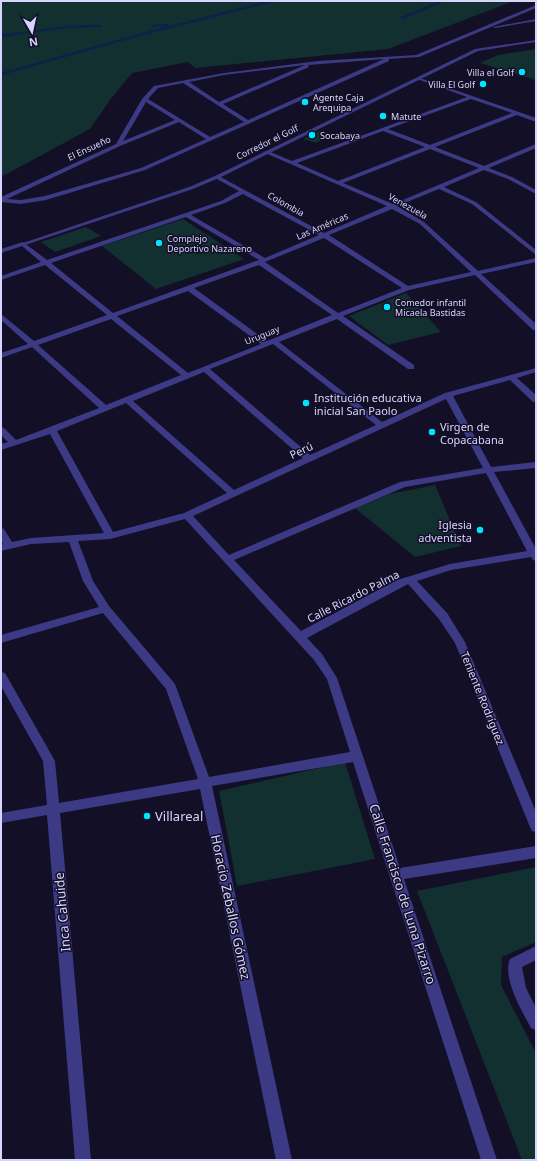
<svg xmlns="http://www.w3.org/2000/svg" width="537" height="1161" font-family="'Noto Sans',sans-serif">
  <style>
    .green { fill: #12302f }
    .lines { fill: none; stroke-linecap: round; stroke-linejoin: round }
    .stream { stroke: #0c2248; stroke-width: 2.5 }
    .minor { fill: #3d3a85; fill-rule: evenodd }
    .tertiary { fill: #3d3a85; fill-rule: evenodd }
    .poi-dot { fill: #00e5ff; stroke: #130f26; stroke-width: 1.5 }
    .labels { text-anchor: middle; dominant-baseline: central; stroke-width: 3; stroke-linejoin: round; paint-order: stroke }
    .far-poi-label { font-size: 9px; fill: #d9d4ff; stroke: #130f26; text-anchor: start }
    .far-street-label { font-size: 9px; fill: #d9d4ff; stroke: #130f26 }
    .poi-label { font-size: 11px; fill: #d9d4ff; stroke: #130f26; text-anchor: start }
    .street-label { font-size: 11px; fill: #d9d4ff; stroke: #130f26 }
    .near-poi-label { font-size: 13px; fill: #d9d4ff; stroke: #130f26; text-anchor: start }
    .near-street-label { font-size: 13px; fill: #d9d4ff; stroke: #130f26 }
  </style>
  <rect width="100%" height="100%" fill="#130f26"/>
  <path class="green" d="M 1,1 L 514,1 L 388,49 L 195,68 L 188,62 L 132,73 L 110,100 L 90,129 L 1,177 Z
    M 536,49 L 536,80 L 480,63 L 498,55 Z
    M 319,131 L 332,134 L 316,143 L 303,139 Z
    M 183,219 L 244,259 L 156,289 L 102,246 Z
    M 86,227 L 101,236 L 55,252 L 41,242 Z
    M 406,293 L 441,332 L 388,345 L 349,316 Z
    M 435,485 L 461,546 L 415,557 L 355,508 L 390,494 Z
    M 345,762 L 375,859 L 237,886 L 219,791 Z
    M 536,867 L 536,942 L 502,957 L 501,985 L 536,1053 L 536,1160 L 522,1160 L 417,891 Z"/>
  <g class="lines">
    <path class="stream" d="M 402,18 L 442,1
      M 153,26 L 168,25
      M 1,36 L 66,27 L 101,26
      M 1,74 L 135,36 L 272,1"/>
    <path class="minor" d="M 536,5 L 536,8 L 419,57 L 389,59 L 389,61 L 145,170 L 46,200 L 21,204 L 1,202 L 1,197 L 116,144 L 142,99 L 154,86 L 224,73 L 318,61 L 416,55 ZM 384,59 L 248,120 L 223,104 L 309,67 L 308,65 ZM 305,65 L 219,102 L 189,82 L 224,75 ZM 183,83 L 244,122 L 210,137 L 148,99 L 158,88 ZM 146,102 L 175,120 L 123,141 ZM 179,122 L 206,139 L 141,168 L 45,196 L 21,200 L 7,199 L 120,146 Z
      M 536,19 L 536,21 L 495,28 L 493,27 Z
      M 417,77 L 536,118 L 536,122 L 517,115 L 435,147 L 484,166 L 536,144 L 536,148 L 489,168 L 512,177 L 536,190 L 536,194 L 508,179 L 484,170 L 444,187 L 476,202 L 536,250 L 536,255 L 472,204 L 439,189 L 397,206 L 424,222 L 478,271 L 536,258 L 536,262 L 481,274 L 536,324 L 536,330 L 533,330 L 475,275 L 409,290 L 343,316 L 414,365 L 414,369 L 408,369 L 337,319 L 279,342 L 382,422 L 445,393 L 536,368 L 536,372 L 517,378 L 536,395 L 536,402 L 533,402 L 510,380 L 453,396 L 491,467 L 536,462 L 536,468 L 494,472 L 536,549 L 536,561 L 533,560 L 531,557 L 451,570 L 417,581 L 447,613 L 465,642 L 536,812 L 536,832 L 532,831 L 530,827 L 455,643 L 439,619 L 408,584 L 307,638 L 322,654 L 337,678 L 400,868 L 536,846 L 536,858 L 404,879 L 497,1160 L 481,1160 L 353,762 L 212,786 L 292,1160 L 276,1160 L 200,789 L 60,813 L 91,1160 L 75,1160 L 47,815 L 1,823 L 1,813 L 47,805 L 43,761 L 1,686 L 1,672 L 5,673 L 55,761 L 59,803 L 198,779 L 166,689 L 103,613 L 1,643 L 1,635 L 99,607 L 83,581 L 69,542 L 31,544 L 1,551 L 1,545 L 3,544 L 1,540 L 1,528 L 4,529 L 12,542 L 31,538 L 104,533 L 50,434 L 1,450 L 1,444 L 8,442 L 1,435 L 1,427 L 4,428 L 16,440 L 99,408 L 32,347 L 1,358 L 1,353 L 28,344 L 1,320 L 1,314 L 34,341 L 107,315 L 45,265 L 1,280 L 1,276 L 41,262 L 22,246 L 1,253 L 1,249 L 23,242 L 47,260 L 221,201 L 239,191 L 215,178 L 215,176 L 217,175 L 324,233 L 387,206 L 263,152 L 268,151 L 292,161 L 467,97 L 417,79 ZM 471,99 L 512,113 L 430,145 L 388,129 ZM 383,131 L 425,147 L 338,181 L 297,163 ZM 430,149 L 479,168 L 393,204 L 343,183 ZM 243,194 L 319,235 L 265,258 L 191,215 L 225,203 ZM 392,209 L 420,224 L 471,272 L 408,286 L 329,235 ZM 186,217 L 259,260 L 113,313 L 51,263 ZM 324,238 L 402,288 L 338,313 L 265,262 ZM 259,265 L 332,315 L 267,341 L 194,288 ZM 188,291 L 261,344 L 188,373 L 117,316 ZM 111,319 L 181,375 L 106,405 L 38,345 ZM 273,344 L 376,425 L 310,455 L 210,369 ZM 204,372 L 303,458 L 234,490 L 133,401 ZM 446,399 L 483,468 L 400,482 L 229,555 L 193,516 ZM 126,403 L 227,493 L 184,513 L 113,532 L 57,431 ZM 486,473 L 527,551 L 450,564 L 397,580 L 301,631 L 234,560 L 405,487 ZM 185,519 L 314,660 L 327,679 L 350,752 L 209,777 L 175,684 L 109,606 L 93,581 L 78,541 L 110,539 Z
      M 536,946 L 536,960 L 522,967 L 526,988 L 536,1008 L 536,1030 L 531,1028 C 522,1011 502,978 510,959 Z"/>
    <path class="tertiary" d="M 536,40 L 536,42 L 478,51 L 219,178 L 193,189 L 25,245 L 20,244 L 189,187 L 215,176 L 475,49 Z"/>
  </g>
  <g class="poi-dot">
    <circle cx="522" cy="72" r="4"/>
    <circle cx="483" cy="84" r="4"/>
    <circle cx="305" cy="102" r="4"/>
    <circle cx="383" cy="116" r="4"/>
    <circle cx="312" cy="135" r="4"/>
    <circle cx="159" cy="243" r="4"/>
    <circle cx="387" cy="307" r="4"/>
    <circle cx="306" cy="403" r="4"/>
    <circle cx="432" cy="432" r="4"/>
    <circle cx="480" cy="530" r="4"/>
    <circle cx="147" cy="816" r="4"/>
  </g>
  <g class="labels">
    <g class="far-poi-label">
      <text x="514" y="72" text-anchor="end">Villa el Golf</text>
      <text x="475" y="84" text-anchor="end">Villa El Golf</text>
      <text x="313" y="97">Agente Caja<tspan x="313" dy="10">Arequipa</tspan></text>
      <text x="391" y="116">Matute</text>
      <text x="320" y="135">Socabaya</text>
      <text x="167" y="238">Complejo<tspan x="167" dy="10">Deportivo Nazareno</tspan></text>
      <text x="395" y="302">Comedor infantil<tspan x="395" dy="10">Micaela Bastidas</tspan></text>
    </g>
    <g class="far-street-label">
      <text transform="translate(267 142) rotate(-26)">Corredor el Golf</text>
      <text transform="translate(89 148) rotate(-25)">El Ensueño</text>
      <text transform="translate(286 204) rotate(29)">Colombia</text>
      <text transform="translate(408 206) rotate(29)">Venezuela</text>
      <text transform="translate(322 226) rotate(-23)">Las Américas</text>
      <text transform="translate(262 335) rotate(-22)">Uruguay</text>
    </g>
    <g class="poi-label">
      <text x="314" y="397">Institución educativa<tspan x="314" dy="13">inicial San Paolo</tspan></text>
      <text x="440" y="426">Virgen de<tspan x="440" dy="13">Copacabana</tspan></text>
      <text x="472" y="524" text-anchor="end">Iglesia<tspan x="472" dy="13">adventista</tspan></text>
    </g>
    <g class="street-label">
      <text transform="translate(301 450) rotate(-25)">Perú</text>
      <text transform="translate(353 596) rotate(-27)">Calle Ricardo Palma</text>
      <text transform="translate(483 698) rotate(68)">Teniente Rodríguez</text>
    </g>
    <g class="near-poi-label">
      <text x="155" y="816">Villareal</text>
    </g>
    <g class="near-street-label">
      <text transform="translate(403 894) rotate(72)">Calle Francisco de Luna Pizarro</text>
      <text transform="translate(231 907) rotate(78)">Horacio Zeballos Gómez</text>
      <text transform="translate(62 912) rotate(-95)">Inca Cahuide</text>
    </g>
  </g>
  <rect width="537" height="1161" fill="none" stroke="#d9d4ff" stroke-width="4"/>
  <g transform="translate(32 32) rotate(171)" stroke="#130f26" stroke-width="3" paint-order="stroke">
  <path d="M0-3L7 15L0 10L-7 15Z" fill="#d9d4ff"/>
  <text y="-6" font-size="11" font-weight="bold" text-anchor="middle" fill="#d9d4ff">N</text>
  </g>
</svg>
